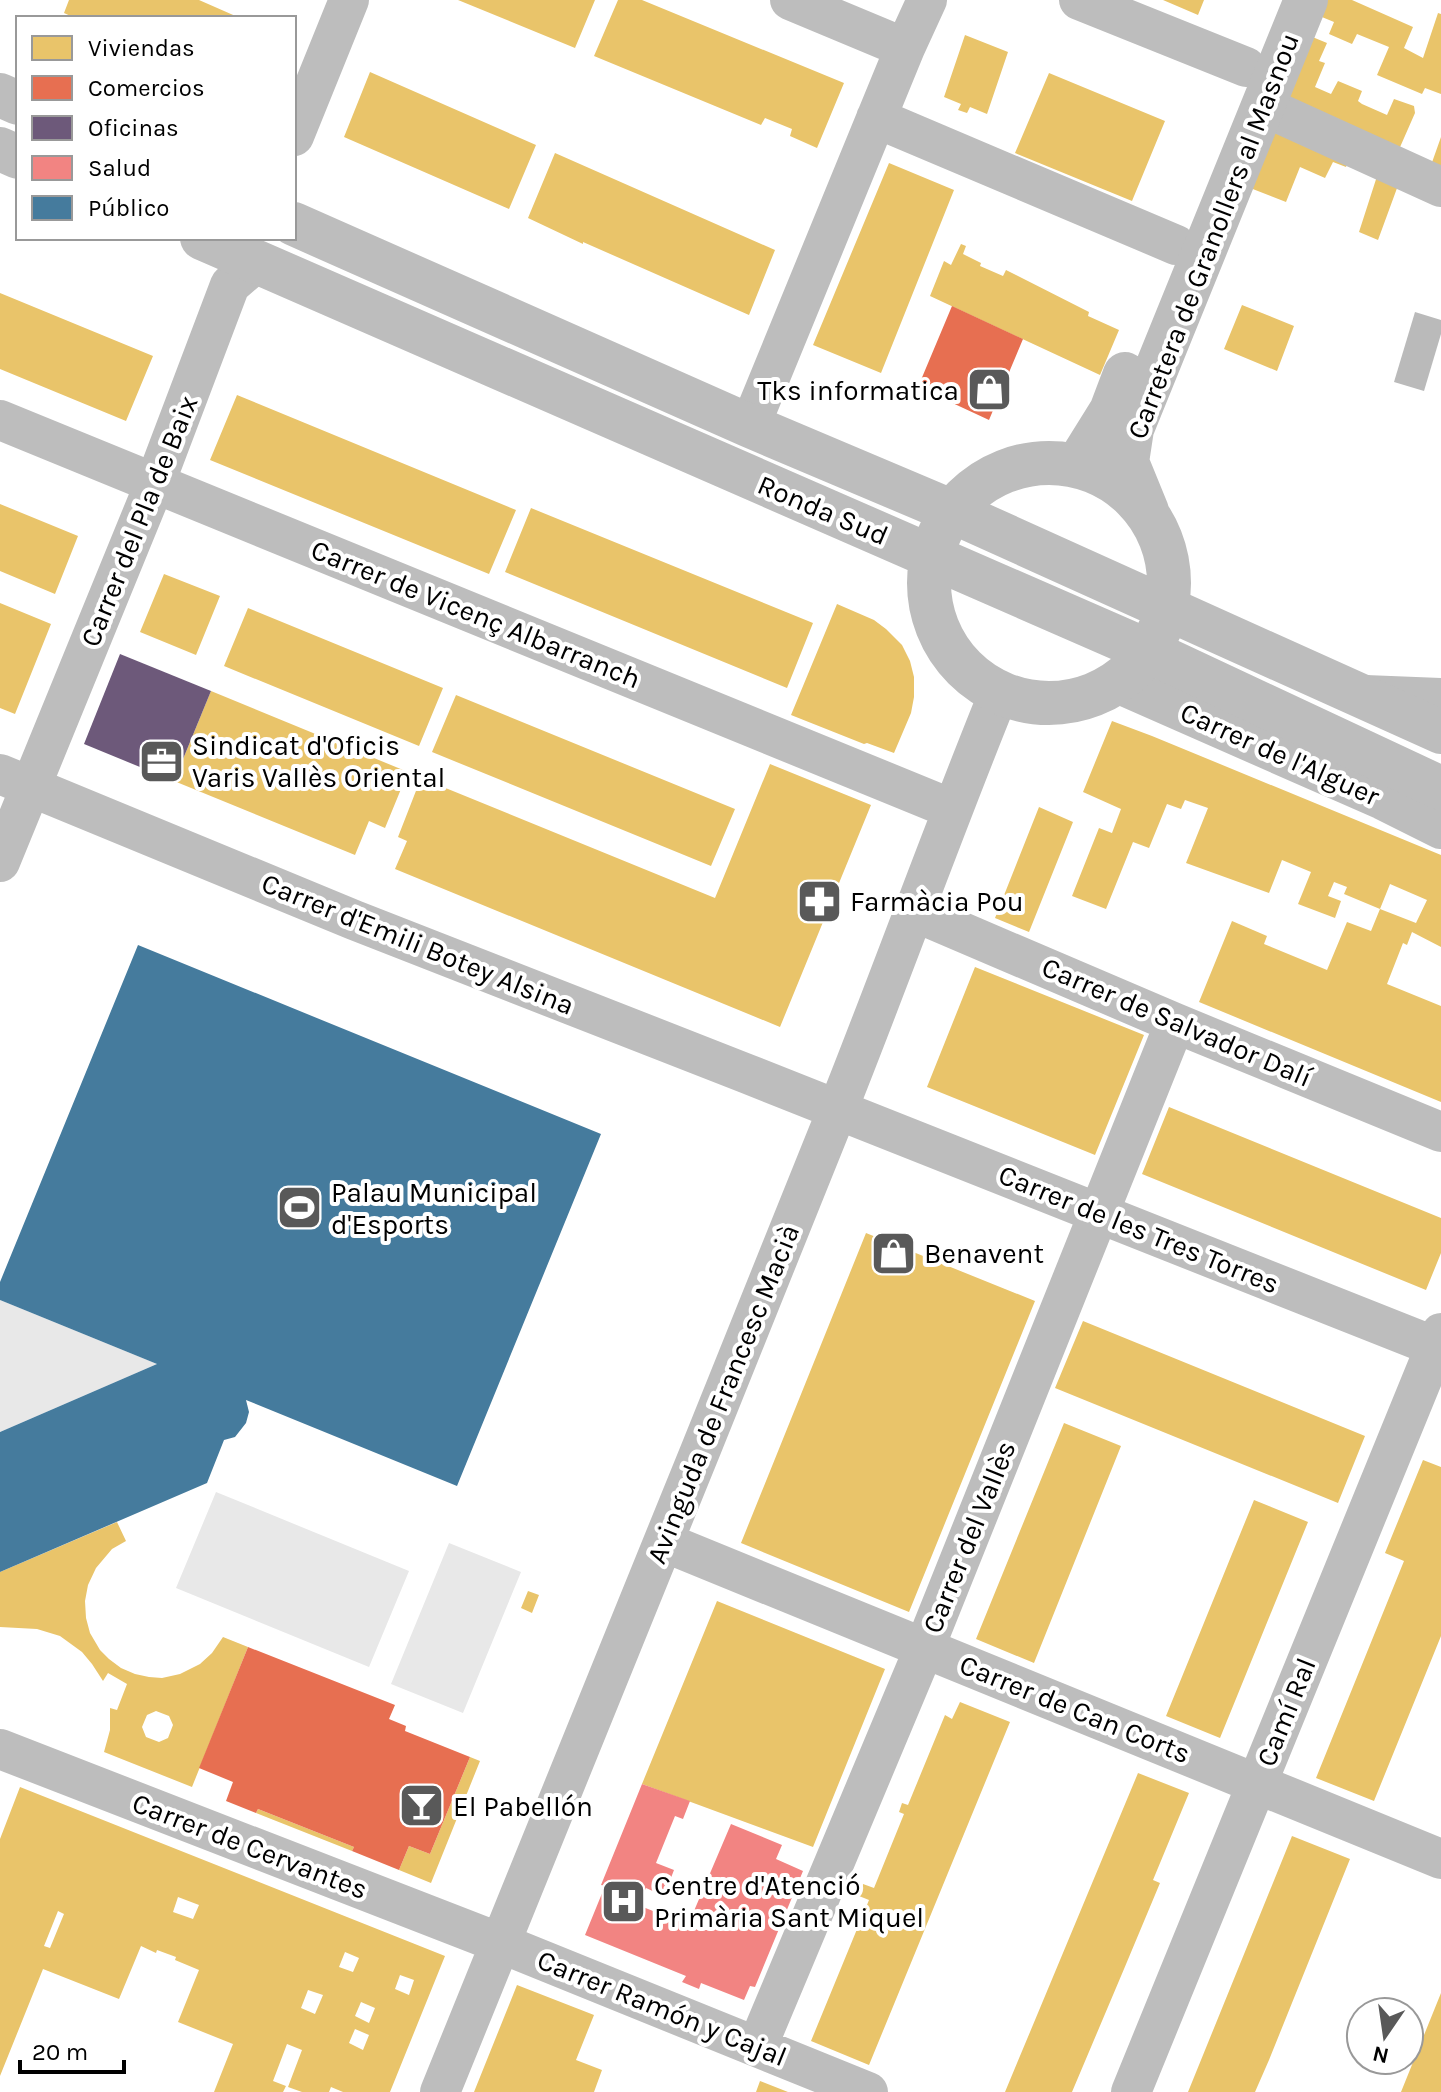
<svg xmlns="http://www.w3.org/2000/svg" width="1441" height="2092" font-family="Karla,sans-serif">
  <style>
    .green { fill: #e8e8e8 }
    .water { fill: #bababa }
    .homes { fill: #e9c46a; fill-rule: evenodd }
    .shops { fill: #e76f51 }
    .offices { fill: #6d597a }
    .health { fill: #f28482 }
    .public { fill: #457b9d }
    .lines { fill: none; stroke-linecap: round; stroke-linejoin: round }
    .minor { stroke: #bdbdbd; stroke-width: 40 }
    .major { stroke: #bdbdbd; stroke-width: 44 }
    .labels { text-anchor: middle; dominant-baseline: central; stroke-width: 8; stroke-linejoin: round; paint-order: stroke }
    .street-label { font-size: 28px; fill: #000; stroke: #fff }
    .poi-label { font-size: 28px; fill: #000; stroke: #fff; text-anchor: start }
  </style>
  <rect width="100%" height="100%" fill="#fff"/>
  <path class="green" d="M 0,1300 L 157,1364 L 0,1432 Z
    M 216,1492 L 409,1571 L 369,1667 L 176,1588 Z
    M 449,1543 L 521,1572 L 463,1713 L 391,1684 Z"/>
  <path class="water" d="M 1415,312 L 1441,320 L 1441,334 L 1424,391 L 1394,382 Z"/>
  <path class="homes" d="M 69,0 L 199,0 L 240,18 L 75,18 L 64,13 Z
    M 458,0 L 595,0 L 575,48 Z
    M 618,0 L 642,0 L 844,83 L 817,148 L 790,136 L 792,129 L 765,118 L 761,125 L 594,56 Z
    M 1163,0 L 1204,0 L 1198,15 Z
    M 1323,0 L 1352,0 L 1413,27 L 1404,48 L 1423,58 L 1438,13 L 1441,14 L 1441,94 L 1425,88 L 1422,94 L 1377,75 L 1389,47 L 1357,34 L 1352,44 L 1329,34 L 1334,22 L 1317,15 Z
    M 965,35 L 1008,52 L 987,114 L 970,107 L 967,113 L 958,110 L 961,104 L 944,97 Z
    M 1310,36 L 1327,43 L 1319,61 L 1325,63 L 1315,87 L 1331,94 L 1338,81 L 1362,91 L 1358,101 L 1362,104 L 1387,115 L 1394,99 L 1414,106 L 1415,113 L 1397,154 L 1278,103 Z
    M 370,72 L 536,145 L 509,209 L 344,137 Z
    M 1049,73 L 1165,121 L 1132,201 L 1015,153 Z
    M 1271,123 L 1350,156 L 1346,167 L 1333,162 L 1325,178 L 1300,167 L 1286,202 L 1245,186 Z
    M 1441,137 L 1441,173 L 1430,168 Z
    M 555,153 L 775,250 L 749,315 L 583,242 L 583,244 L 528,218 Z
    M 889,163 L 954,190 L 881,373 L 813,345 Z
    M 1379,170 L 1400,180 L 1378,240 L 1359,232 Z
    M 961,244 L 966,246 L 963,254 L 981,263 L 980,266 L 1003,276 L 1006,270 L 1089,312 L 1088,316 L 1119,330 L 1100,375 L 930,296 L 944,261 L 951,265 Z
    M 0,293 L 153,356 L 126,421 L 0,369 Z
    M 1242,305 L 1294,326 L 1277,371 L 1224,349 Z
    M 237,395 L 516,510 L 489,574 L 210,460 Z
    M 0,504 L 78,536 L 55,594 L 0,571 Z
    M 531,508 L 813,623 L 787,688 L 505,572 Z
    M 164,574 L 220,596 L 196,655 L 140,632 Z
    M 0,603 L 51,624 L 15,714 L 0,708 Z
    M 837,604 L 874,620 L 886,629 L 902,645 L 910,661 L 914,677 L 914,697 L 911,713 L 894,753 L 867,743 L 864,744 L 791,715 Z
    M 248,608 L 443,688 L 419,746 L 224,666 Z
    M 211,691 L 408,772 L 385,828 L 369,821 L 355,855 L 174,781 Z
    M 456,695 L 735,809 L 711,866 L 432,752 Z
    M 1112,721 L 1152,736 L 1441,855 L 1441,947 L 1412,932 L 1407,945 L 1403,943 L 1387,984 L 1441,1006 L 1441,1102 L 1199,1002 L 1232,921 L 1267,936 L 1264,944 L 1327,970 L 1347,922 L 1371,931 L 1380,909 L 1416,923 L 1427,900 L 1390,884 L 1380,909 L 1344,894 L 1347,887 L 1334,882 L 1328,896 L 1341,901 L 1335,918 L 1298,904 L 1311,872 L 1282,860 L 1269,893 L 1186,863 L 1208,808 L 1185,800 L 1181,809 L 1167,804 L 1149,848 L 1133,842 L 1106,909 L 1072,896 L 1099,828 L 1112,833 L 1121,809 L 1083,792 Z
    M 770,764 L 871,805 L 780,1027 L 395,869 L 407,841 L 398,837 L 421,778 L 715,898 Z
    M 1039,807 L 1073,822 L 1029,932 L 995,918 Z
    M 975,967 L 1144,1035 L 1095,1155 L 927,1087 Z
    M 1169,1107 L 1441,1218 L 1441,1253 L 1426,1290 L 1142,1174 Z
    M 866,1233 L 1035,1301 L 909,1612 L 741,1543 Z
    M 1083,1321 L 1365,1436 L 1338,1503 L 1055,1388 Z
    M 1064,1423 L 1121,1446 L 1034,1663 L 976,1639 Z
    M 1423,1460 L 1441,1467 L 1441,1636 L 1374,1801 L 1316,1778 L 1404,1561 L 1385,1553 Z
    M 1254,1500 L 1308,1522 L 1220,1738 L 1166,1716 Z
    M 117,1522 L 126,1541 L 112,1549 L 96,1568 L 88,1585 L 85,1601 L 86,1618 L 90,1633 L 100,1650 L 109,1659 L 121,1668 L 135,1674 L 149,1677 L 162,1678 L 180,1674 L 200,1664 L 212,1653 L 223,1637 L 248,1647 L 192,1787 L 104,1752 L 110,1730 L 110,1708 L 117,1710 L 127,1684 L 108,1673 L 103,1681 L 92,1664 L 82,1652 L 60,1636 L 37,1629 L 0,1627 L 0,1572 ZM 156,1711 L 169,1716 L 173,1725 L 168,1738 L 159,1742 L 146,1737 L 142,1727 L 147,1715 Z
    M 528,1591 L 539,1595 L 532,1613 L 521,1608 Z
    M 717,1601 L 885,1669 L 813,1847 L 642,1784 Z
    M 960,1702 L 1010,1722 L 869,2065 L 811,2041 L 869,1900 L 859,1896 L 863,1884 L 874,1888 L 904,1814 L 899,1812 L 902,1803 L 908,1805 L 945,1715 L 952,1719 Z
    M 470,1757 L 480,1761 L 431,1883 L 399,1870 L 409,1846 L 430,1854 Z
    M 1138,1773 L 1189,1793 L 1153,1880 L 1160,1883 L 1124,1969 L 1072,2092 L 1005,2092 Z
    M 20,1787 L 445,1956 L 390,2092 L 343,2092 L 331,2087 L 329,2092 L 302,2092 L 288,2087 L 302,2050 L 287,2044 L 273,2081 L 286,2086 L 283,2092 L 214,2092 L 233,2044 L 178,2022 L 199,1970 L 175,1960 L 176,1957 L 157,1950 L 156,1953 L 141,1946 L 119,1999 L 43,1969 L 0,2076 L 0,1839 ZM 178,1897 L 199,1905 L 193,1919 L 173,1912 ZM 58,1911 L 64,1914 L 50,1948 L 44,1946 ZM 345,1952 L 359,1958 L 353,1972 L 339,1967 ZM 400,1975 L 414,1980 L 409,1995 L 395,1989 ZM 308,1990 L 323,1995 L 315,2014 L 301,2008 ZM 361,2002 L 375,2008 L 369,2023 L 355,2016 ZM 355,2029 L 369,2035 L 363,2050 L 349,2043 Z
    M 258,1809 L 354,1847 L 352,1851 L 256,1813 Z
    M 1292,1836 L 1350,1859 L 1269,2060 L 1255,2092 L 1188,2092 Z
    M 517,1985 L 594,2015 L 576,2060 L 602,2070 L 594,2092 L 474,2092 Z
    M 1441,1993 L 1441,2092 L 1401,2092 Z
    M 760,2081 L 788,2092 L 756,2092 Z"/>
  <path class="shops" d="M 952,306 L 1023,339 L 989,420 L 918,387 Z
    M 248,1647 L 395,1705 L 389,1719 L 406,1726 L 405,1731 L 470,1757 L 430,1854 L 409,1846 L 399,1870 L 352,1851 L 354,1847 L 258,1809 L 256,1813 L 226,1801 L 233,1782 L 199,1768 Z"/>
  <path class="offices" d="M 120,654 L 211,691 L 174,781 L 84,744 Z"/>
  <path class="health" d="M 642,1784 L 690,1801 L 683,1819 L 675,1816 L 656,1863 L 674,1870 L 664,1896 L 646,1888 L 638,1905 L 688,1925 L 731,1824 L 782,1845 L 776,1859 L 803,1871 L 755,1987 L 750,1986 L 744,2000 L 701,1983 L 699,1989 L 682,1982 L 686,1976 L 585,1935 L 605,1886 L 601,1885 Z"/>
  <path class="public" d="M 138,945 L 601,1134 L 457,1486 L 246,1400 L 249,1412 L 246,1423 L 235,1437 L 224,1440 L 207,1483 L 0,1572 L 0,1432 L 157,1364 L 0,1300 L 0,1282 Z"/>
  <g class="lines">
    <path class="minor" d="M 790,0 L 905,48
      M 1079,0 L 1246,67
      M 1263,106 L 1441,187
      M 876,118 L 1176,245
      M 294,136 L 349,0
      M 0,420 L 952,809
      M 750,426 L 905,48 L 927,0
      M 1117,683 L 1383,800 L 1441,829
      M 1365,695 L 1441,698
      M 0,774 L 354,920 L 745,1073 L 1441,1349
      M 0,862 L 155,483 L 230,285 L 257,262
      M 913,911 L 1175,1023 L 1441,1132
      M 664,1542 L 1441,1859
      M 0,1749 L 500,1943 L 868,2092
      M 757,2047 L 924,1649 L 1175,1023
      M 440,2092 C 571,1767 705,1442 835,1116 C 891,976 942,833 999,693
      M 1131,2092 L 1441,1333"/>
    <path class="major" d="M 0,95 L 18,103
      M 0,149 L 18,157
      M 294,224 L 750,426 L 951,511 L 1441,732
      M 202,238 L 1148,651 L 1441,788
      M929 583a120 120 0 1 1 240 0a120 120 0 1 1-240 0Z
      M 1078,464 L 1111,411 L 1125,374
      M 1147,511 L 1127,462 L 1132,429 L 1306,0"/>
  </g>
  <defs>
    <symbol id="shop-square" viewBox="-11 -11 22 22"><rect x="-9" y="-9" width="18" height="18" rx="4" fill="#595959" stroke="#fff"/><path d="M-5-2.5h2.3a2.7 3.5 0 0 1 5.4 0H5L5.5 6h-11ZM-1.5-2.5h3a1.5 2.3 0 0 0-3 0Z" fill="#fff"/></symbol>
    <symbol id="office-square" viewBox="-11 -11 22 22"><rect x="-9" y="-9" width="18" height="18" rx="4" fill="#595959" stroke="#fff"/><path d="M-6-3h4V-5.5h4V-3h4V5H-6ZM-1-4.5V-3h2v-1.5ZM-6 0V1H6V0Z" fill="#fff"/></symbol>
    <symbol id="pharmacy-square" viewBox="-11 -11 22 22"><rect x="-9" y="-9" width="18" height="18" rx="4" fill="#595959" stroke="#fff"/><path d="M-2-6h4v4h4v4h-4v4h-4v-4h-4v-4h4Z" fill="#fff"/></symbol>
    <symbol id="stadium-square" viewBox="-11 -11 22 22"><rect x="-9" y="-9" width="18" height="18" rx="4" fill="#595959" stroke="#fff"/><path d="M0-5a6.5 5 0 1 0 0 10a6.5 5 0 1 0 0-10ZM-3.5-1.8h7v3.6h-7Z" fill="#fff"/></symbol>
    <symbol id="bar-square" viewBox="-11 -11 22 22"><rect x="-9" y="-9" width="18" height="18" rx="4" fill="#595959" stroke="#fff"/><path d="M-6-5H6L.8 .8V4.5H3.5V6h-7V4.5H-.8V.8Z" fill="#fff"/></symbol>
    <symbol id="hospital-square" viewBox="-11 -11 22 22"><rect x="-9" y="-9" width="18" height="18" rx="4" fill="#595959" stroke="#fff"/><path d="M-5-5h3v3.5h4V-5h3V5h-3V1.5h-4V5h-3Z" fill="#fff"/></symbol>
  </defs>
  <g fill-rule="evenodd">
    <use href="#shop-square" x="964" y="364" width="51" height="51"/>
    <use href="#office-square" x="136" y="736" width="51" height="51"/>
    <use href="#pharmacy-square" x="794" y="876" width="51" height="51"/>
    <use href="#stadium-square" x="274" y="1182" width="51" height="51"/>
    <use href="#shop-square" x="868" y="1228" width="51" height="51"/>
    <use href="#bar-square" x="396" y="1780" width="51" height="51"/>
    <use href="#hospital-square" x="598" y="1876" width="51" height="51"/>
  </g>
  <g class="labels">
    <g class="street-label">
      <text transform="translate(1213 236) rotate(-69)">Carretera de Granollers al Masnou</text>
      <text transform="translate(823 510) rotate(23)">Ronda Sud</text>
      <text transform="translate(139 521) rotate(-68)">Carrer del Pla de Baix</text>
      <text transform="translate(476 614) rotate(22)">Carrer de Vicenç Albarranch</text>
      <text transform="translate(1280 754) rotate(24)">Carrer de l'Alguer</text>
      <text transform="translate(418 944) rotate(22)">Carrer d'Emili Botey Alsina</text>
      <text transform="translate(1177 1022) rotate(23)">Carrer de Salvador Dalí</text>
      <text transform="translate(1139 1229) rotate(22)">Carrer de les Tres Torres</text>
      <text transform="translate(723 1394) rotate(-68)">Avinguda de Francesc Macià</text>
      <text transform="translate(969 1537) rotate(-68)">Carrer del Vallès</text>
      <text transform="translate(1075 1709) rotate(22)">Carrer de Can Corts</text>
      <text transform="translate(1286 1712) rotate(-68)">Camí Ral</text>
      <text transform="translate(250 1846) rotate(21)">Carrer de Cervantes</text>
      <text transform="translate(662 2008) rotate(22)">Carrer Ramón y Cajal</text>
    </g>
    <g class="poi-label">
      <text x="959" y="390" text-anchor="end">Tks informatica</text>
      <text x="192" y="745">Sindicat d'Oficis<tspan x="192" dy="32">Varis Vallès Oriental</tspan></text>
      <text x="850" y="901">Farmàcia Pou</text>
      <text x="331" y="1192">Palau Municipal<tspan x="331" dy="32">d'Esports</tspan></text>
      <text x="924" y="1253">Benavent</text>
      <text x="453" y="1806">El Pabellón</text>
      <text x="654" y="1885">Centre d'Atenció<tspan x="654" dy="32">Primària Sant Miquel</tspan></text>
    </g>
  </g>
  <rect x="16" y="16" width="280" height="224" fill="#ffffff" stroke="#999999" stroke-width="2"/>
  <rect x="32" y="36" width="40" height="24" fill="#e9c46a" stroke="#999999" stroke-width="2"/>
  <text x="88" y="56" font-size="24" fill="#000000">Viviendas</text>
  <rect x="32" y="76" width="40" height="24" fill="#e76f51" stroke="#999999" stroke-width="2"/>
  <text x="88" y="96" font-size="24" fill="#000000">Comercios</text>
  <rect x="32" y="116" width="40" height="24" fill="#6d597a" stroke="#999999" stroke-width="2"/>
  <text x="88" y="136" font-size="24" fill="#000000">Oficinas</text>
  <rect x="32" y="156" width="40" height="24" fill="#f28482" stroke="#999999" stroke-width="2"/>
  <text x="88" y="176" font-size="24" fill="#000000">Salud</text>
  <rect x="32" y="196" width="40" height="24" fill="#457b9d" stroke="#999999" stroke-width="2"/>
  <text x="88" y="216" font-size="24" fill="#000000">Público</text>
  <g transform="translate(1385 2036) rotate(193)"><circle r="38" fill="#ffffff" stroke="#999999" stroke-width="2"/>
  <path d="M0-6L14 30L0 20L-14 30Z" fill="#595959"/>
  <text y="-12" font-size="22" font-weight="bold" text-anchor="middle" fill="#000000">N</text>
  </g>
  <path d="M20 2060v12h104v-12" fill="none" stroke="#000000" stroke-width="4"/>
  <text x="32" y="2060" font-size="24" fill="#000000" stroke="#ffffff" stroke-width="6" paint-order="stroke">20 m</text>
</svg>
